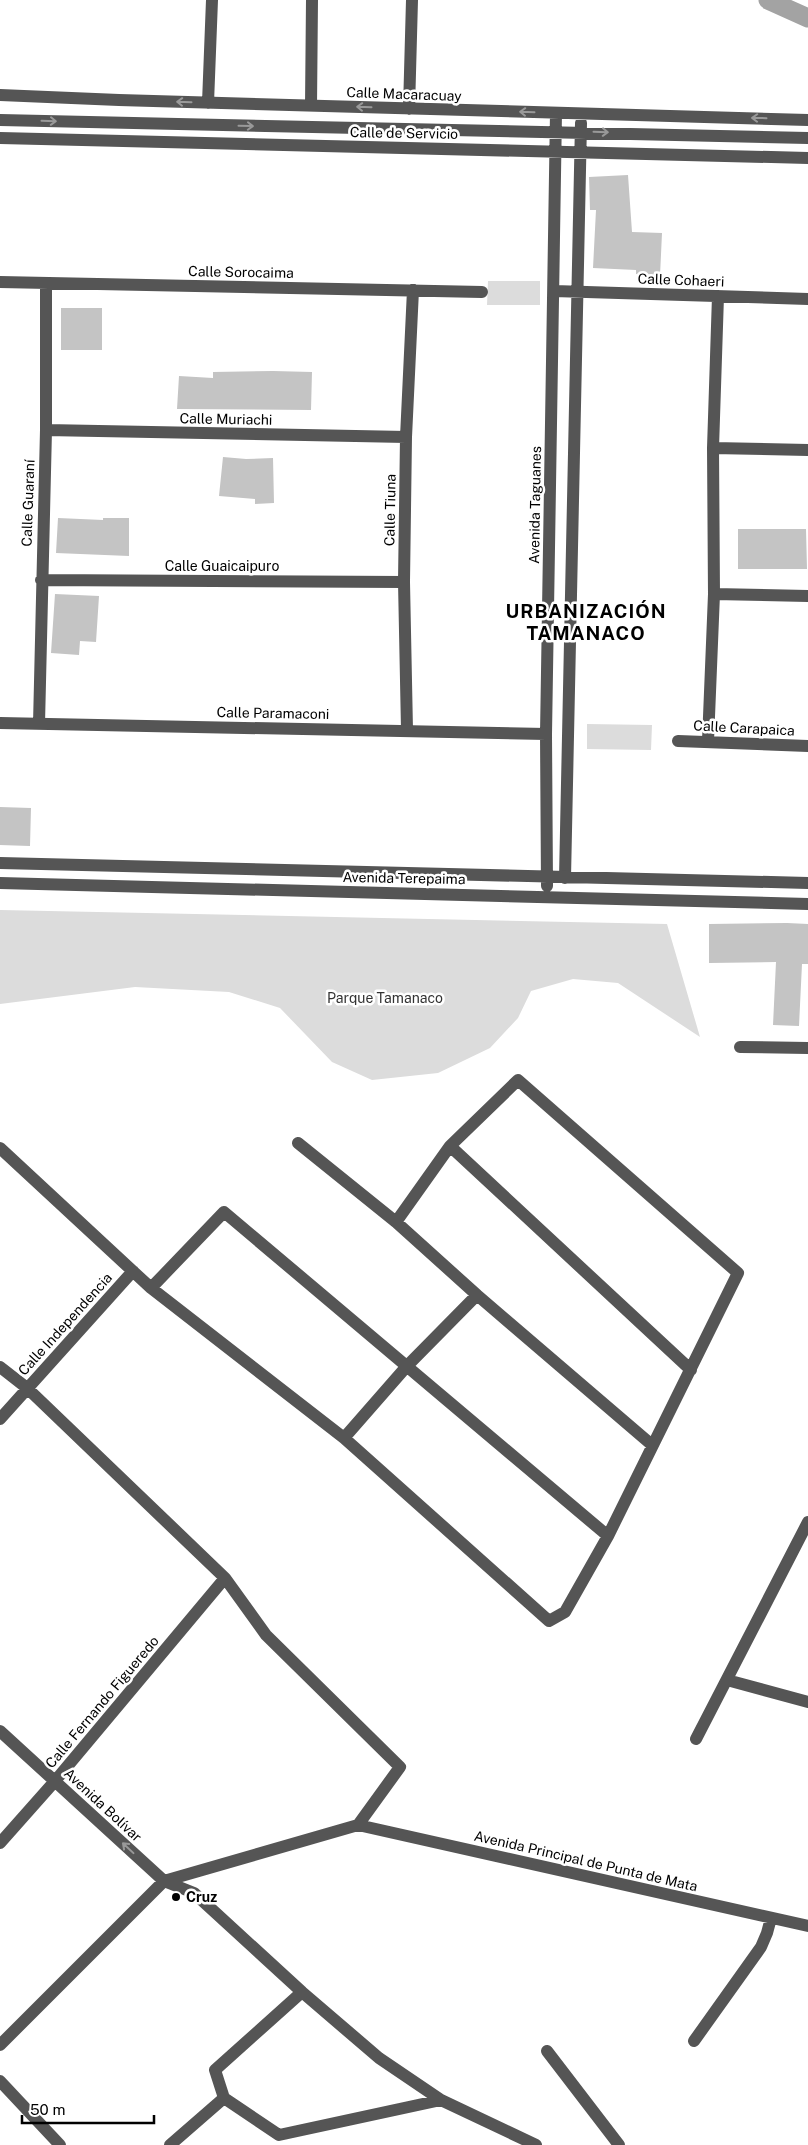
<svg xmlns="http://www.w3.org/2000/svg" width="808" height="2145" font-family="'Public Sans',sans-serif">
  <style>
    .green { fill: #dcdcdc }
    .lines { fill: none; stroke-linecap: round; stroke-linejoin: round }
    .canal { stroke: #a3a3a3; stroke-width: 19 }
    .building { fill: #c4c4c4 }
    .minor { stroke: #555; stroke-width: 12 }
    .oneway { stroke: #999 }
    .poi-dot { fill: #000; stroke: #fff; stroke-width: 2 }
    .labels { text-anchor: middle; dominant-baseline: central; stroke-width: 5; stroke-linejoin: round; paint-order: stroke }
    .street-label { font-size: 14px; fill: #000; stroke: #fff }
    .park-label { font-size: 14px; fill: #333; stroke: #fff }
    .poi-label { font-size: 14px; font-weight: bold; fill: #000; stroke: #fff; text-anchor: start }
    .district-label { font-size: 19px; font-weight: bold; letter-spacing: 1px; fill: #000; stroke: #fff }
  </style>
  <rect width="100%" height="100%" fill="#fff"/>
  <path class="green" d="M 488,281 L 540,281 L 540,305 L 487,305 Z
    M 587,724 L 652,725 L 651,750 L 587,749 Z
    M 0,910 L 667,924 L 700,1037 L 618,983 L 573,979 L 531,991 L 518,1018 L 490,1048 L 438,1073 L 372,1080 L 332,1062 L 280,1008 L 229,992 L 135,987 L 0,1004 Z"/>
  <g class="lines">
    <path class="canal" d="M 768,0 L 808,18"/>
  </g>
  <path class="building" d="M 628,175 L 632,232 L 662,233 L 660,276 L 636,274 L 636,270 L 593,268 L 596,210 L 590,210 L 589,177 Z
    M 61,308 L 102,308 L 102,350 L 61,350 Z
    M 273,371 L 312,372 L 311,410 L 177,409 L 179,376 L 213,378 L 213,372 Z
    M 223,457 L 246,459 L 273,458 L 274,503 L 255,504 L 255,499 L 219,496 Z
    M 58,518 L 103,520 L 103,518 L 129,518 L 129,556 L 56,553 Z
    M 738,529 L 806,529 L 807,569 L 738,569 Z
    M 55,594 L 99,596 L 96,642 L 80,641 L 79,655 L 51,653 Z
    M 0,807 L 31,808 L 30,846 L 0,845 Z
    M 787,923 L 808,924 L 808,964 L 802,964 L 799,1026 L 773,1025 L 776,962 L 709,963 L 709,924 Z"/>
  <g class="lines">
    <path class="minor" d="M 0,95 L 119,100 L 808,120
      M 208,103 L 212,0
      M 311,106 L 312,0
      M 409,109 L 412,0
      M 0,120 L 808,138
      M 0,138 L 808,158
      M 0,282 L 482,292
      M 554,291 L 808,299
      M 46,430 L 406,437
      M 713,448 L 808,450
      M 41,580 L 404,582
      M 714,594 L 808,596
      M 0,723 L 546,734
      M 39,724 L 46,430 L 46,283
      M 407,730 L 404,582 L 406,437 L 413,290
      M 678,741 L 808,746
      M 708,741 L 714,594 L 713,448 L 718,296
      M 0,863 L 808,883
      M 565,878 L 581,123
      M 0,883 L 808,904
      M 547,886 L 546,734 L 556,113
      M 740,1047 L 808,1048
      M 450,1146 L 691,1370
      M 0,1148 L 151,1288 L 344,1438 L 549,1621 L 565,1612 L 608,1536 L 738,1273 L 518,1080 L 450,1146 L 396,1222 L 298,1143
      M 396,1222 L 477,1295 L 652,1445
      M 151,1288 L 224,1212 L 608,1536
      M 0,1367 L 27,1388 L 225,1578 L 266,1635 L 400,1767 L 358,1825 L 164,1881 L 0,2045
      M 0,1419 L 133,1271
      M 344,1438 L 407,1366 L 477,1295
      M 727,1680 L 808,1702
      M 0,1731 L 164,1881 L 194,1893 L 302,1992 L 379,2058 L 441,2100 L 536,2145
      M 696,1739 L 808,1522
      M 358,1825 L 808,1926
      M 0,1843 L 55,1781 L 225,1578
      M 694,2041 L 761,1947 L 767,1933 L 771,1918
      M 547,2051 L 619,2145
      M 0,2081 L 60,2145
      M 224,2098 L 279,2135 L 441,2100
      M 170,2145 L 224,2098 L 215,2070 L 302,1992"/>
  </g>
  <defs><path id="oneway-shaft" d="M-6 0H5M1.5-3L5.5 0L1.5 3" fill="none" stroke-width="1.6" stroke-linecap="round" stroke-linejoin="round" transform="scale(1.25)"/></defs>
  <g class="oneway">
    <use href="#oneway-shaft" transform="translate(184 102) rotate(-178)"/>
    <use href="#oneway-shaft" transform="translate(364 107) rotate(-178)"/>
    <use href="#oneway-shaft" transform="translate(527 112) rotate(-178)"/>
    <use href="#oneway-shaft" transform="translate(759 118) rotate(-179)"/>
    <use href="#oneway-shaft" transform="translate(49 121) rotate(2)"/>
    <use href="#oneway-shaft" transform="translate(246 126) rotate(1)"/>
    <use href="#oneway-shaft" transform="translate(601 132) rotate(2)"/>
    <use href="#oneway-shaft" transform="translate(128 1848) rotate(-137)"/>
  </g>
  <circle class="poi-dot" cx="176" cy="1897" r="5"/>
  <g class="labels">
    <g class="street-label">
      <text transform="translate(404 94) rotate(2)">Calle Macaracuay</text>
      <text transform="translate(404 133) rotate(1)">Calle de Servicio</text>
      <text transform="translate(241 272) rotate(1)">Calle Sorocaima</text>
      <text transform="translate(681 280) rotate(2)">Calle Cohaeri</text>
      <text transform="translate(226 419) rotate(1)">Calle Muriachi</text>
      <text transform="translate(28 503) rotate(-88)">Calle Guaraní</text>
      <text transform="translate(535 505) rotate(-89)">Avenida Taguanes</text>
      <text transform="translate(390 510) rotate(-89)">Calle Tiuna</text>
      <text x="222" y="566">Calle Guaicaipuro</text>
      <text transform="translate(273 713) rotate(1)">Calle Paramaconi</text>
      <text transform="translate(744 728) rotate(3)">Calle Carapaica</text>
      <text transform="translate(404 878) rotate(1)">Avenida Terepaima</text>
      <text transform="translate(65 1324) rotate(-48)">Calle Independencia</text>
      <text transform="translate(102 1702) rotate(-50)">Calle Fernando Figueredo</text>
      <text transform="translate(103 1805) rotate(43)">Avenida Bolívar</text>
      <text transform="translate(586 1861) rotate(13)">Avenida Principal de Punta de Mata</text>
    </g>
    <g class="park-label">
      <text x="385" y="998">Parque Tamanaco</text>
    </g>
    <g class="poi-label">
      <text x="186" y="1897">Cruz</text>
    </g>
    <g class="district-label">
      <text x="586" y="611">URBANIZACIÓN<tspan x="586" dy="22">TAMANACO</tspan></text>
    </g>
  </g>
  <path d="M22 2115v8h132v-8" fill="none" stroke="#000000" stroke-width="2.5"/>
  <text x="30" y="2115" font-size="15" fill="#000000" stroke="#ffffff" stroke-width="4" paint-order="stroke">50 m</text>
</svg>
